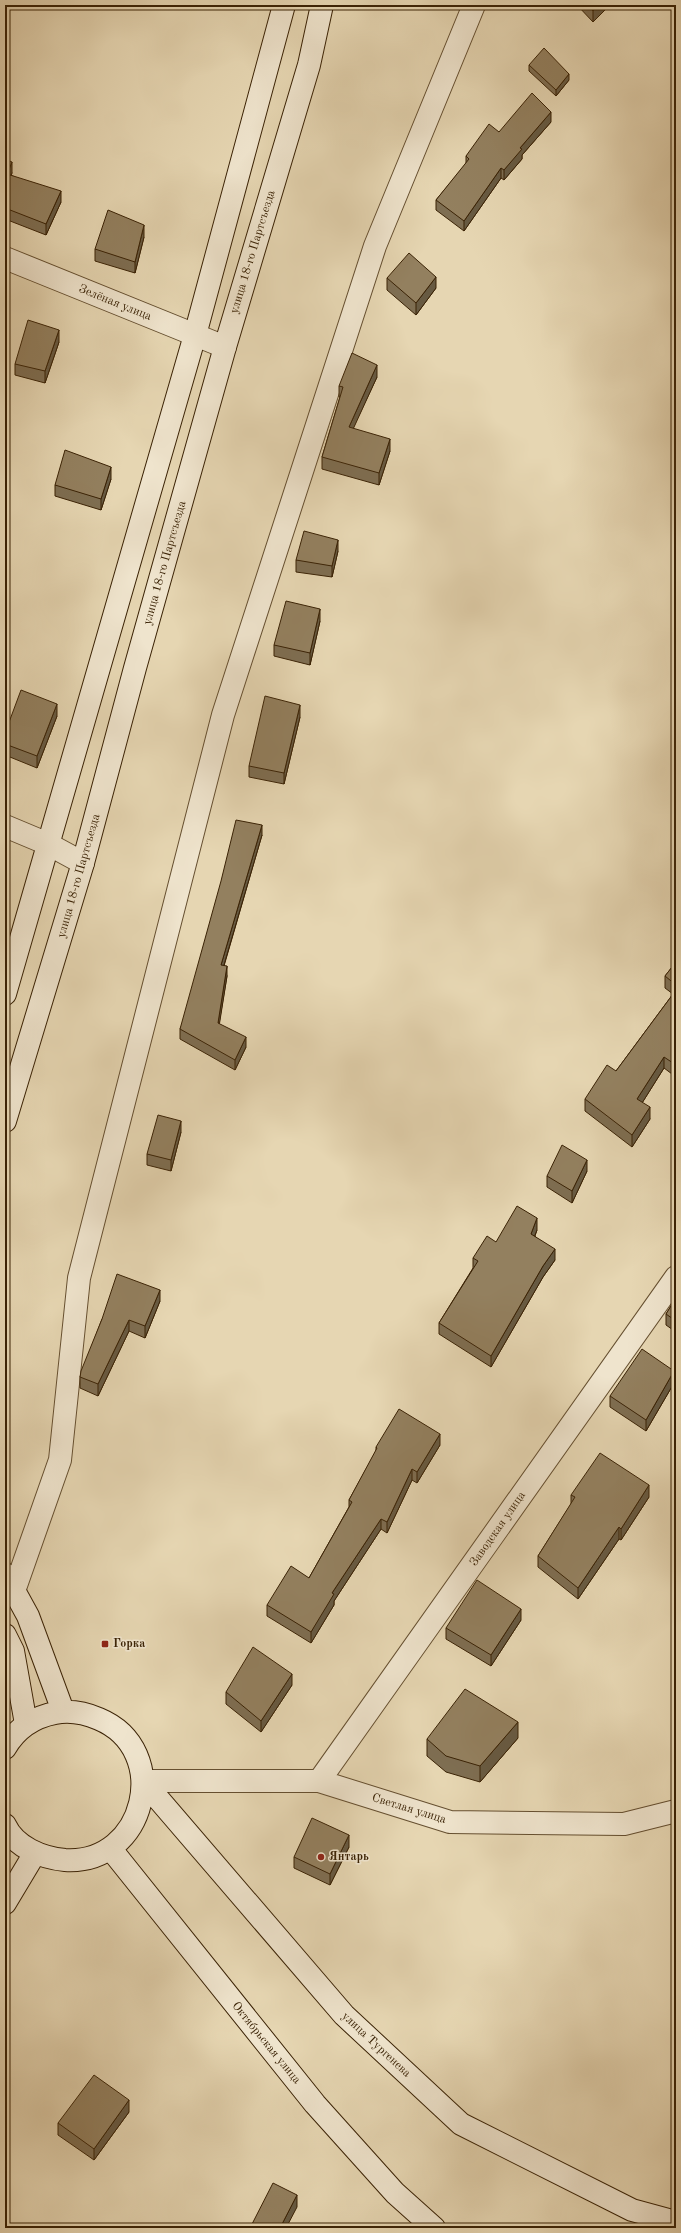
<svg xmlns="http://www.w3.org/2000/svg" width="681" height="2233" font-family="'Old Standard TT',serif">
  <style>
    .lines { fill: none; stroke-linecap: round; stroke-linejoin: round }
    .street-casing { stroke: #654f30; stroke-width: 24 }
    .secondary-casing { stroke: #3a2205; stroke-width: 24 }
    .street { stroke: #efe4cd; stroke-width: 22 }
    .secondary { stroke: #efe4cd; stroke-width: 22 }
    .wall { fill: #7e6e52; stroke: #3a2205 }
    .shaded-wall { fill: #675a42; stroke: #3a2205 }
    .building { fill: #93805f; stroke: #3a2205 }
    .poi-dot { fill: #8f2418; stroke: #efe4cd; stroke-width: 1.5 }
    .labels { text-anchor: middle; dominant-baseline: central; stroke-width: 3; stroke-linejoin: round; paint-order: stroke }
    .street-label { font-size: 12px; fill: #3a2205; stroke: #efe4cd }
    .poi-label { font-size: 12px; font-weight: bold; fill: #3a2205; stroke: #efe4cd; text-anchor: start }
  </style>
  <rect width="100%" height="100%" fill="#e6d6b2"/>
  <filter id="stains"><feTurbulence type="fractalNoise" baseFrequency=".005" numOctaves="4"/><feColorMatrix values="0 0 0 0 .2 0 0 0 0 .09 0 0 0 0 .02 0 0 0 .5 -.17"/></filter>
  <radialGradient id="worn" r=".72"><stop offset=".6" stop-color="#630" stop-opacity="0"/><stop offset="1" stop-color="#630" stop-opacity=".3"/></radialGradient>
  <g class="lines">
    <defs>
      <path id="street" d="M 5,258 L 225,347
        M 5,826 L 48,844 L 83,863
        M 14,1591 L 60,1460 L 79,1278 L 223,715 L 375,246 L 474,5
        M 143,1781 L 319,1781 L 450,1822 L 624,1824 L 676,1811
        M 319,1781 L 676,1277"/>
      <path id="secondary" d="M 5,994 L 195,335 L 284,5
        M 5,1121 L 83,863 L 135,668 L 225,347 L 309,65 L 322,5
        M 5,1574 L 28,1616 L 63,1711
        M 5,1635 L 13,1651 L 26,1724
        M 5,1748 C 16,1729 34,1717 55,1713 C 70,1710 85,1713 99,1719 C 173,1750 146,1865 65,1860 C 42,1858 15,1847 5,1825
        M 143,1781 L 344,2015 L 461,2124 L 632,2210 L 676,2222
        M 110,1848 L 315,2104 L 395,2193 L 434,2228
        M 5,1903 L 35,1853"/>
    </defs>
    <use href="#street" class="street-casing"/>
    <use href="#secondary" class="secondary-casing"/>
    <use href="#street" class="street"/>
    <use href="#secondary" class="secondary"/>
  </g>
  <path class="wall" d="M 577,5 L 610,5 L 593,22 Z
    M 529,65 L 569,80 L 556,96 L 529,71 Z
    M 551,122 L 522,155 L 522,159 L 504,180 L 501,178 L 464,231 L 436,210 L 436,200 L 466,164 L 466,156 L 499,132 Z
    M 5,159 L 12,173 L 11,175 L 61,202 L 46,235 L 5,219 Z
    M 144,237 L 135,273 L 95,261 L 95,249 Z
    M 387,278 L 436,288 L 416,315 L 387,290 Z
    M 59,342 L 45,383 L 15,375 L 15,364 Z
    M 377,377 L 353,428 L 390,451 L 379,485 L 322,469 L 322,457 L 340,397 L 339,397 L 339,386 Z
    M 111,479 L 101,510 L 55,496 L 55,485 Z
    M 338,551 L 332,577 L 296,572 L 296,560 Z
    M 320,621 L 310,665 L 274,656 L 274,645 Z
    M 57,716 L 37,768 L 5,755 L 5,733 Z
    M 300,717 L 284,784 L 249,777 L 249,766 Z
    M 262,835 L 224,966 L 227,976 L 219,1024 L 246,1047 L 235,1070 L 180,1039 L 180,1029 Z
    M 676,962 L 676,1077 L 664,1068 L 642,1103 L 650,1119 L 632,1147 L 585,1111 L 585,1099 L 616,1071 L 673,994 L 665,988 L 665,976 Z
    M 181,1132 L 171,1171 L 147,1165 L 147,1154 Z
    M 587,1171 L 572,1203 L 547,1187 L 547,1176 Z
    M 537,1230 L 535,1236 L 555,1260 L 543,1277 L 491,1367 L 439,1334 L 439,1323 L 473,1268 L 473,1258 Z
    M 676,1298 L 676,1332 L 666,1325 L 666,1314 Z
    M 160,1301 L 145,1338 L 129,1331 L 98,1396 L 80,1388 L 80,1377 L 102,1319 Z
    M 674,1383 L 646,1431 L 610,1407 L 610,1396 Z
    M 440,1445 L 417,1483 L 412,1480 L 387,1533 L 381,1529 L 334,1601 L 334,1605 L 311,1643 L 267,1616 L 267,1605 L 309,1578 L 349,1507 L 349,1500 L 376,1451 L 376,1447 Z
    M 571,1495 L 649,1497 L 621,1540 L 619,1539 L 578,1599 L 538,1567 L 538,1556 L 571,1504 Z
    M 521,1620 L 491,1666 L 446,1639 L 446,1628 Z
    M 292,1685 L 261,1732 L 226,1704 L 226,1692 Z
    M 518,1738 L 480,1782 L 446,1772 L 427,1756 L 427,1739 Z
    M 349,1847 L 330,1885 L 294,1868 L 294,1857 Z
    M 129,2112 L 94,2160 L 58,2135 L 58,2123 Z"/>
  <path class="shaded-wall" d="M 598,5 L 610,5 L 593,22 L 593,11 Z
    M 569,74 L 569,80 L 556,96 L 556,90 Z
    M 551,112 L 551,122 L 522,155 L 522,159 L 504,180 L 504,170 L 520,148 Z
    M 12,162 L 12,173 L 7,186 L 7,174 Z
    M 501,168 L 501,178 L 464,231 L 464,221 Z
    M 61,191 L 61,202 L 46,235 L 46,224 Z
    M 144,225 L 144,237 L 135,273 L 135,262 Z
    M 436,277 L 436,288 L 416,315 L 416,303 Z
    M 59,330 L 59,342 L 45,383 L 45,371 Z
    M 377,365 L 377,377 L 349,438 L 349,427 Z
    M 390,439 L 390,451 L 379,485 L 379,473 Z
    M 111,467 L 111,479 L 101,510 L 101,499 Z
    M 338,540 L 338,551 L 332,577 L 332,566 Z
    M 320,609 L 320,621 L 310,665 L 310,653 Z
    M 57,704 L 57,716 L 37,768 L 37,756 Z
    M 300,705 L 300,717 L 284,784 L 284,773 Z
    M 262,825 L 262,835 L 221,975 L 221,965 Z
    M 227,966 L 227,976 L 218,1033 L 218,1023 Z
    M 246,1037 L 246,1047 L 235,1070 L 235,1060 Z
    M 664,1057 L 664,1068 L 637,1111 L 637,1099 Z
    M 650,1107 L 650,1119 L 632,1147 L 632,1135 Z
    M 181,1121 L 181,1132 L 171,1171 L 171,1160 Z
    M 587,1160 L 587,1171 L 572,1203 L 572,1191 Z
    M 537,1218 L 537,1230 L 531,1245 L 531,1234 Z
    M 555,1249 L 555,1260 L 543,1277 L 491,1367 L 491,1356 L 543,1266 Z
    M 160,1290 L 160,1301 L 145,1338 L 145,1326 Z
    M 129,1320 L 129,1331 L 98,1396 L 98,1384 Z
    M 674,1371 L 674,1383 L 646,1431 L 646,1420 Z
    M 440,1434 L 440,1445 L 417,1483 L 417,1472 Z
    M 412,1469 L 412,1480 L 387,1533 L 387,1522 Z
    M 649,1485 L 649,1497 L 621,1540 L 621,1529 Z
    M 381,1519 L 381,1529 L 334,1601 L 334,1605 L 311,1643 L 311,1632 L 332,1593 Z
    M 619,1527 L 619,1539 L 578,1599 L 578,1588 Z
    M 521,1609 L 521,1620 L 491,1666 L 491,1655 Z
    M 292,1674 L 292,1685 L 261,1732 L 261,1721 Z
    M 518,1722 L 518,1738 L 480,1782 L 480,1766 Z
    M 349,1835 L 349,1847 L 330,1885 L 330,1874 Z
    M 129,2100 L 129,2112 L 94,2160 L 94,2149 Z
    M 297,2195 L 297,2207 L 286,2228 L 280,2228 Z"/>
  <path class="building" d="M 588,5 L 598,5 L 593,11 Z
    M 544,48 L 569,74 L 556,90 L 529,65 Z
    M 532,93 L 551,112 L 520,148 L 522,149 L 504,170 L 501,168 L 464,221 L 436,200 L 469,159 L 466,156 L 489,124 L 499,132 Z
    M 5,159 L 12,162 L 7,174 L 61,191 L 46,224 L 5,208 Z
    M 108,210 L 144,225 L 135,262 L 95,249 Z
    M 409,253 L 436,277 L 416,303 L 387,278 Z
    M 28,320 L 59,330 L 45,371 L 15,364 Z
    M 352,353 L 377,365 L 349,427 L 390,439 L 379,473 L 322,457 L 343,387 L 339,386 Z
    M 65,450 L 111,467 L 101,499 L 55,485 Z
    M 304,531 L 338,540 L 332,566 L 296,560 Z
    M 286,601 L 320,609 L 310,653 L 274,645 Z
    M 21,690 L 57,704 L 37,756 L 5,744 L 5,733 Z
    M 265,696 L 300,705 L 284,773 L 249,766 Z
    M 236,820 L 262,825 L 221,965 L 227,966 L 218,1023 L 246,1037 L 235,1060 L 180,1029 L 221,881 Z
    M 676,962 L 676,985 L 665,976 Z
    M 676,990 L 676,1065 L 664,1057 L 637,1099 L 650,1107 L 632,1135 L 585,1099 L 607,1065 L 616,1071 Z
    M 158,1115 L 181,1121 L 171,1160 L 147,1154 Z
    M 562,1145 L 587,1160 L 572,1191 L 547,1176 Z
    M 517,1206 L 537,1218 L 531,1234 L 555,1249 L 543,1266 L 491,1356 L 439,1323 L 478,1261 L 473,1258 L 487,1236 L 496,1242 Z
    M 117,1274 L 160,1290 L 145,1326 L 129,1320 L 98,1384 L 80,1377 L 81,1371 L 102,1319 Z
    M 676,1298 L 676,1321 L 666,1314 Z
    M 642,1349 L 674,1371 L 646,1420 L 610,1396 Z
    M 399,1409 L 440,1434 L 417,1472 L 412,1469 L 387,1522 L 381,1519 L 332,1593 L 334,1594 L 311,1632 L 267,1605 L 291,1566 L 309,1578 L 352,1502 L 349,1500 L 377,1448 L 376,1447 Z
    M 600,1453 L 649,1485 L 621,1529 L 619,1527 L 578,1588 L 538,1556 L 575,1497 L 571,1495 Z
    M 477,1580 L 521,1609 L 491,1655 L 446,1628 Z
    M 253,1647 L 292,1674 L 261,1721 L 226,1692 Z
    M 465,1689 L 518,1722 L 480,1766 L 446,1756 L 427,1739 Z
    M 312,1818 L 349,1835 L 330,1874 L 294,1857 Z
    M 94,2075 L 129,2100 L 94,2149 L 58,2123 Z
    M 273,2183 L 297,2195 L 280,2228 L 250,2228 Z"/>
  <g class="poi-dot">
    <rect x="101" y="1640" width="8" height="8" rx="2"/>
    <circle cx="321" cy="1857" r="4"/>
  </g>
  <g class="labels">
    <g class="street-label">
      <text transform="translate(253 252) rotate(-73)">улица 18-го Партсъезда</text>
      <text transform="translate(115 303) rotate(22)">Зелёная улица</text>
      <text transform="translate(165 563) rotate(-74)">улица 18-го Партсъезда</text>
      <text transform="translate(79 876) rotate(-74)">улица 18-го Партсъезда</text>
      <text transform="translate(498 1529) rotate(-55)">Заводская улица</text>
      <text transform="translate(409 1809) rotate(17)">Светлая улица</text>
      <text transform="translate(266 2043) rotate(51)">Октябрьская улица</text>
      <text transform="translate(376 2045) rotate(43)">улица Тургенева</text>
    </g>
    <g class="poi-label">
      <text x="113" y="1644">Горка</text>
      <text x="329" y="1857">Янтарь</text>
    </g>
  </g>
  <rect width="681" height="2233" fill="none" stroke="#e6d6b2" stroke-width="20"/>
  <rect x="6" y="6" width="669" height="2221" fill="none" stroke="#3a2205" stroke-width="2"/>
  <rect x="10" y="10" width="661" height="2213" fill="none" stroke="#3a2205"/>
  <rect width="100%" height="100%" filter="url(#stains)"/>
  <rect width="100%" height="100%" fill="url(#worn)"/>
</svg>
